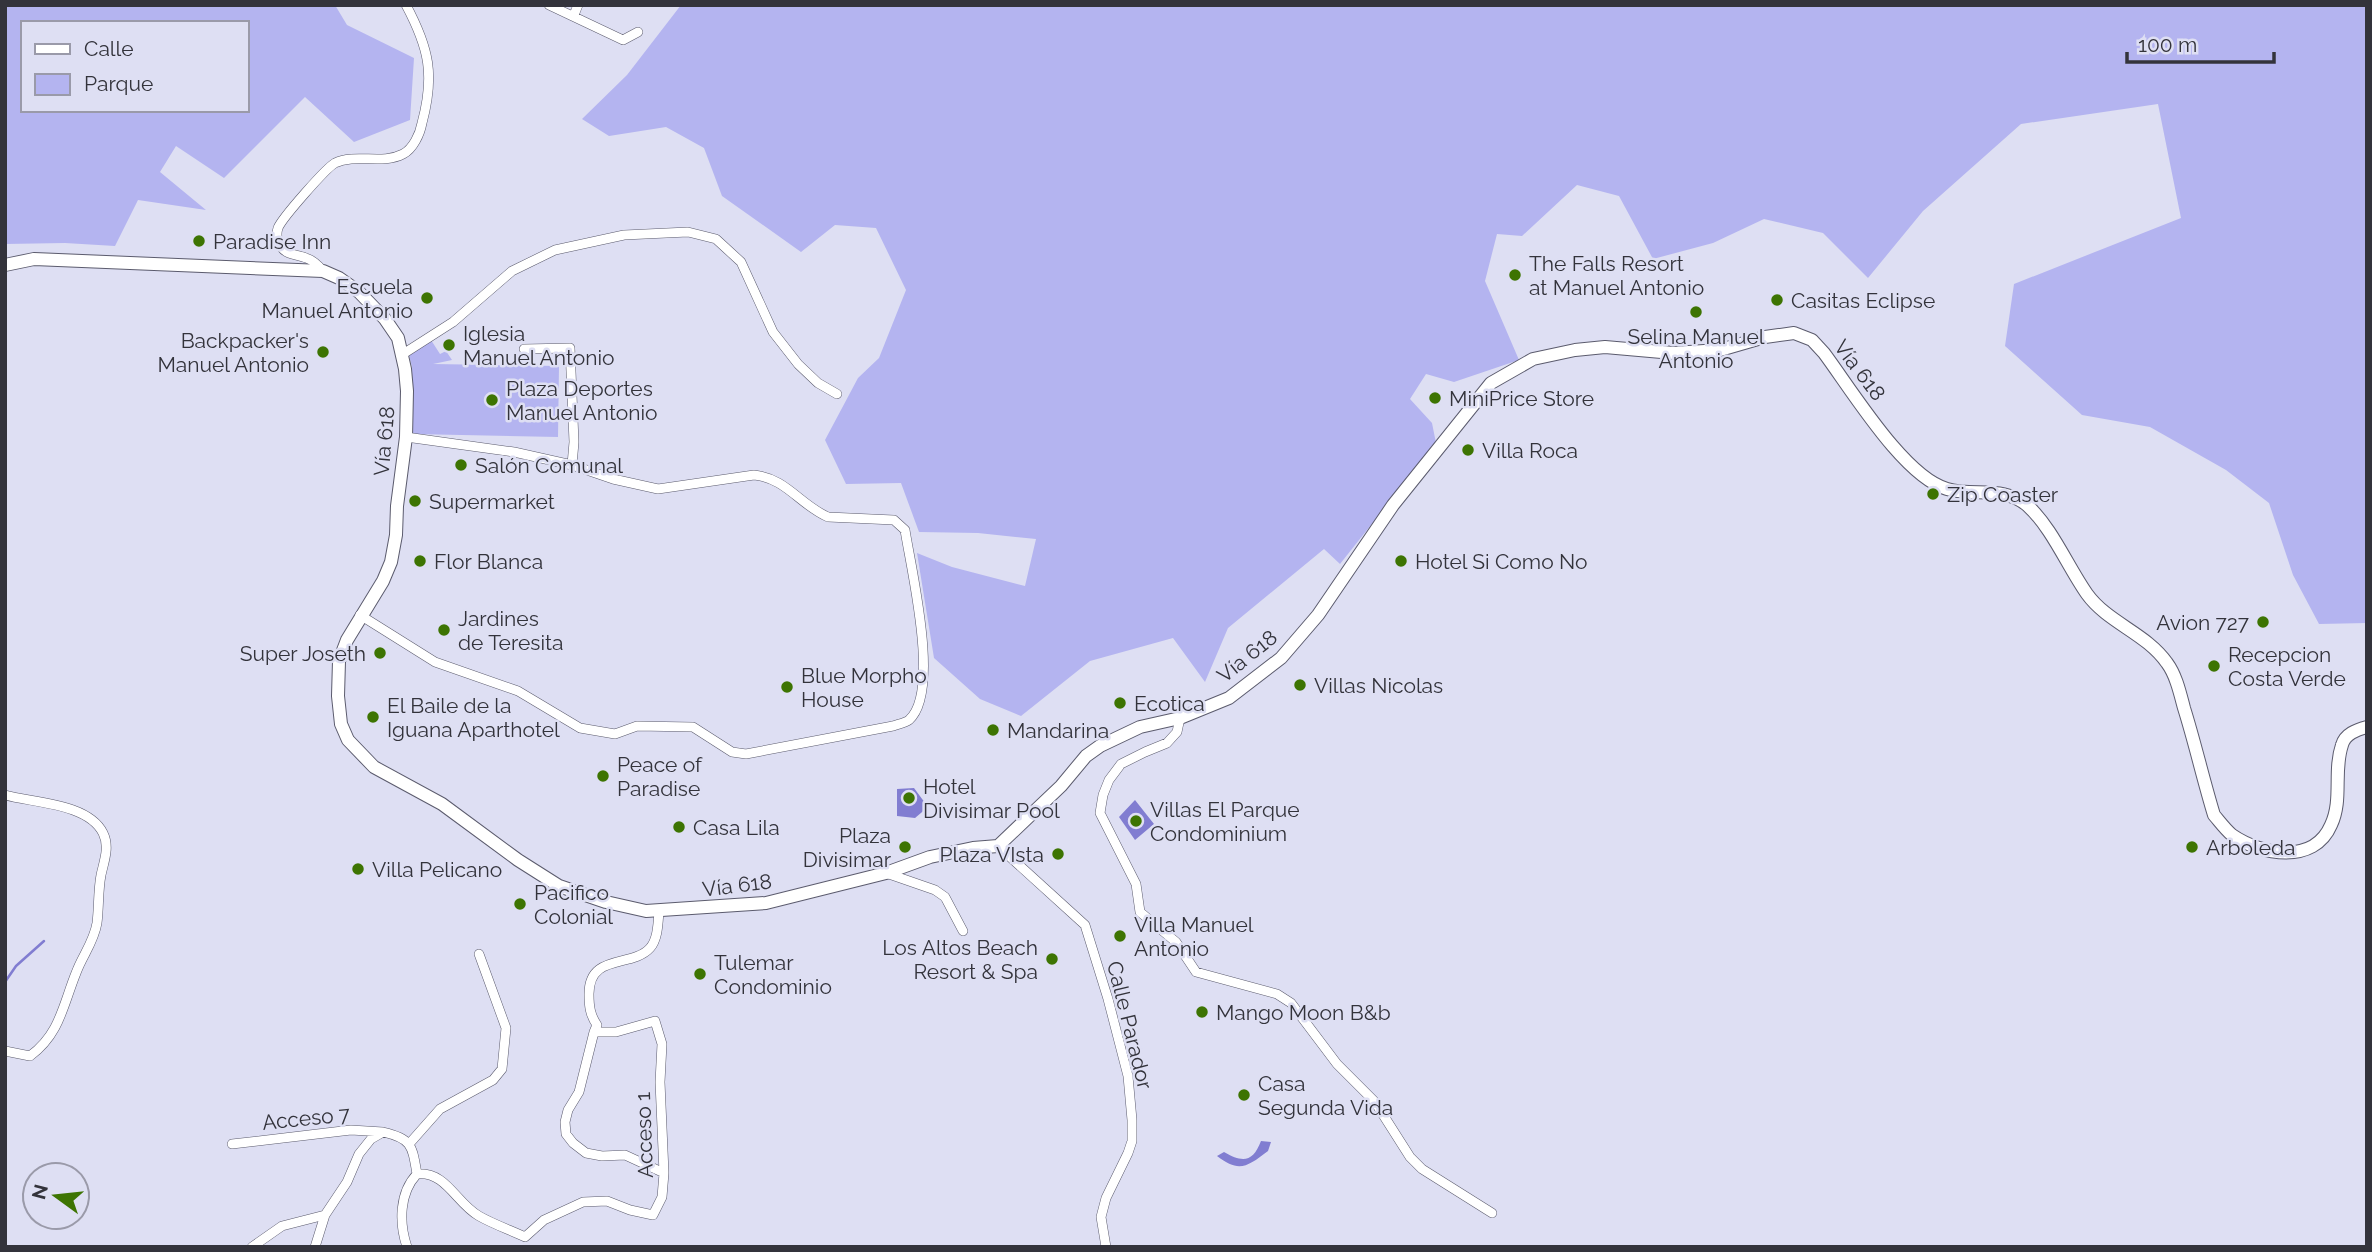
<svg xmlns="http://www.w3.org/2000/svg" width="2372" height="1252" font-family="Raleway,sans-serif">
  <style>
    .green { fill: #b4b4f0; fill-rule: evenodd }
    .water { fill: #817dd1 }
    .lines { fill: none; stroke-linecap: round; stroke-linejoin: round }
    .stream { stroke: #817dd1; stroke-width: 2.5 }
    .street-casing { stroke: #5b5b6d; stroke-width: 10 }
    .secondary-casing { stroke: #5b5b6d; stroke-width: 14 }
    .street { stroke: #fff; stroke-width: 9 }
    .secondary { stroke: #fff; stroke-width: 12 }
    .poi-dot { fill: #3d7402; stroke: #dedff3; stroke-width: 2.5 }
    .labels { text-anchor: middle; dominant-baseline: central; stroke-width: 5; stroke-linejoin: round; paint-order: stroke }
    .poi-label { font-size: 21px; fill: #33333b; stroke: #dedff3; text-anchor: start }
    .street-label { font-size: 21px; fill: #33333b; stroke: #dedff3 }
  </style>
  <rect width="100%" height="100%" fill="#dedff3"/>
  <path class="green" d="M 5,5 L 335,5 L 347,25 L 414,58 L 410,120 L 354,142 L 305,97 L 224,178 L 176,146 L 160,172 L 206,210 L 138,200 L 115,246 L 65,243 L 5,244 ZM 23,23 L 247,23 L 247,110 L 23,110 Z
    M 681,5 L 2367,5 L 2367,623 L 2319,624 L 2293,575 L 2269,503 L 2226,470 L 2150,427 L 2082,415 L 2005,346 L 2014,284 L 2181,218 L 2158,104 L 2021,124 L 1923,211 L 1868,278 L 1823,233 L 1764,219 L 1713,243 L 1653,259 L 1619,196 L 1577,185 L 1522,236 L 1497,234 L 1485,281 L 1519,360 L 1454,382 L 1426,374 L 1410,399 L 1432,423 L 1436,443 L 1340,564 L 1324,549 L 1228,628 L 1205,682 L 1173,638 L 1090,661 L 1021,716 L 980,699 L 934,658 L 917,553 L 952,567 L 1025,586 L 1036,539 L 978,533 L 919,532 L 901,483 L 846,484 L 825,440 L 858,378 L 879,358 L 906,290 L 876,228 L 835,225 L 801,252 L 722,196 L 704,148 L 666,127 L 609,136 L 582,119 L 627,75 Z
    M 431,340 L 440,354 L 446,351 L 452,360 L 433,364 L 559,366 L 558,437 L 413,434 L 412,367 L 409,355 Z"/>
  <path class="water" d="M 914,788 L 928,807 L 915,818 L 897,816 L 897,789 Z
    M 1135,800 L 1154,824 L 1135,840 L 1119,817 Z
    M 1261,1141 L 1271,1142 L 1268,1151 C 1247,1167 1239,1173 1217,1156 L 1224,1152 C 1243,1163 1253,1162 1261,1141 Z"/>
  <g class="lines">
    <path class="stream" d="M 5,982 L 16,966 L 44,941"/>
    <defs>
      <path id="street" d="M 549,5 L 623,40 L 638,32
        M 574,15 L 578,5
        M 323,271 C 318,265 313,260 306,258 C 299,255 287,255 282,248 C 277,243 276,234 278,228 C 282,218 326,168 335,163 C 356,153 382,165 403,154 C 413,149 420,134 422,123 C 435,75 429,48 406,5
        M 524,349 L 570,348 L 574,442 L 572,465
        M 403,354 L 453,322 L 512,271 L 555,250 L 624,235 L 688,232 L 716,239 L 741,262 L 773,332 L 798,364 L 818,383 L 837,394
        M 360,615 L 435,662 L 518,691 L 580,728 L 615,734 L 637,726 L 693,727 L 732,752 L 746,754 L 893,726 C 898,724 905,723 909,720 C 941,692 911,569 905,530 L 894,520 L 828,517 C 800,505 786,478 754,475 L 658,489 L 613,479 L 572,465 L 514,452 L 406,437
        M 1180,718 L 1177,732 L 1167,743 L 1145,752 L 1121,764 L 1109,780 L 1103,795 L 1100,813 L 1136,884 L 1140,912 L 1176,942 L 1196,972 L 1277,994 L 1291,1003 L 1337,1064 L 1375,1102 L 1410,1157 L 1422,1169 L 1492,1213
        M 5,795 C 33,803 88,803 103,833 C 110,847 104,861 101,875 C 98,891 99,907 97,923 C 94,942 82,956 76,973 C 63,1005 60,1034 30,1056 L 5,1051
        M 998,846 L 1085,925 L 1108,999 L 1128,1076 L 1132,1120 L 1132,1141 L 1128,1153 L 1106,1198 L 1101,1217 L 1106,1247
        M 886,873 L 935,890 L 945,897 L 963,931
        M 594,1032 L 579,1092 L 568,1110 L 565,1122 L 566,1134 L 573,1143 L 586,1153 L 602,1156 L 625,1155 L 664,1173
        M 232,1144 L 351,1130 L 383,1132
        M 409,1144 L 440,1109 L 493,1080 L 502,1069 L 506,1028 L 479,954
        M 417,1174 C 446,1171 456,1203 479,1216 C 493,1224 510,1230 525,1237 L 544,1220 L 583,1202 L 607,1201 L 630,1210 L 653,1215 L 662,1197 L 664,1173 L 660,1082 L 662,1044 L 655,1021 L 616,1032 L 594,1032 L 597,1025 C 590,1015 589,1006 589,994 C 589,953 632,968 650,948 C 658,939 658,923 659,911
        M 252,1247 L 282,1226 L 325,1215
        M 315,1247 L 325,1215 L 347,1182 L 359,1154 L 371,1139 L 383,1132 C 412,1139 412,1145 417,1174
        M 407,1247 C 399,1223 399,1193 417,1174"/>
      <path id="secondary" d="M 5,265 L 34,259 L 323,271 L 339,278 L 359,292 L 385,319 L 398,338 L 405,369 L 407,391 L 406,437 L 397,506 L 396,535 L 391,562 L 383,581 L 347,640 L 339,661 L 338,696 L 341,724 L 348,740 L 374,767 L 442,804 L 518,860 L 559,886 L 606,902 L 646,911 L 766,903 L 886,873 L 930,857 L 973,848 L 998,846 L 1061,786 L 1086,756 L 1100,746 L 1140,727 L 1180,718 L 1229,698 L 1281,658 L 1318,615 L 1393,505 L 1491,383 L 1533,359 L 1575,350 L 1605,347 L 1673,353 L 1720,350 L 1765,337 L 1794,333 L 1812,340 L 1824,353 C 1851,389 1904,477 1947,489 C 1974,497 2004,485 2028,506 C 2052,528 2068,567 2087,594 C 2108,623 2146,633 2167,663 C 2176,675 2180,693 2184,708 C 2195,743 2203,779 2214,815 C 2220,822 2225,829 2232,835 C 2261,855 2314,865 2331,825 C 2343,800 2333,771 2342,745 C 2345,734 2356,730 2367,727"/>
    </defs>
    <use href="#street" class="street-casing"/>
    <use href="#secondary" class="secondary-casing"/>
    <use href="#street" class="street"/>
    <use href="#secondary" class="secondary"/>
  </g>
  <g class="poi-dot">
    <circle cx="199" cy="241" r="7"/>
    <circle cx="1515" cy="275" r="7"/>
    <circle cx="427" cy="298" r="7"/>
    <circle cx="1777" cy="300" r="7"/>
    <circle cx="1696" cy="312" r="7"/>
    <circle cx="449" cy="345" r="7"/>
    <circle cx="323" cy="352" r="7"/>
    <circle cx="1435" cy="398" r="7"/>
    <circle cx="492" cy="400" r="7"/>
    <circle cx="1468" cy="450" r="7"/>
    <circle cx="461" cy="465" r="7"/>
    <circle cx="1933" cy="494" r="7"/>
    <circle cx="415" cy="501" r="7"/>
    <circle cx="420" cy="561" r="7"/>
    <circle cx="1401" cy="561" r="7"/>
    <circle cx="2263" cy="622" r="7"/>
    <circle cx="444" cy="630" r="7"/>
    <circle cx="380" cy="653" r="7"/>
    <circle cx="2214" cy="666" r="7"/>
    <circle cx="1300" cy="685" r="7"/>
    <circle cx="787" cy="687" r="7"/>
    <circle cx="1120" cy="703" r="7"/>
    <circle cx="373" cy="717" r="7"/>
    <circle cx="993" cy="730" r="7"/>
    <circle cx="603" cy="776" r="7"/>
    <circle cx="909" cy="798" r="7"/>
    <circle cx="1136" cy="821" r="7"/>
    <circle cx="679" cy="827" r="7"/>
    <circle cx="905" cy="847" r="7"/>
    <circle cx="2192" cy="847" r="7"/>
    <circle cx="1058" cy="854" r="7"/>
    <circle cx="358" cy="869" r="7"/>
    <circle cx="520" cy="904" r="7"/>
    <circle cx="1120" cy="936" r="7"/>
    <circle cx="1052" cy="959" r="7"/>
    <circle cx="700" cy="974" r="7"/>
    <circle cx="1202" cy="1012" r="7"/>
    <circle cx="1244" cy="1095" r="7"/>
  </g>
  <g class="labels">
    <g class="poi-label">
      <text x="213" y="241">Paradise Inn</text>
      <text x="1529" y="263">The Falls Resort<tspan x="1529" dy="24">at Manuel Antonio</tspan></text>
      <text x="413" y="286" text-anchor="end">Escuela<tspan x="413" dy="24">Manuel Antonio</tspan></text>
      <text x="1791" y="300">Casitas Eclipse</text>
      <text x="463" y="333">Iglesia<tspan x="463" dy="24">Manuel Antonio</tspan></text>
      <text x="1696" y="336" text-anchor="middle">Selina Manuel<tspan x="1696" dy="24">Antonio</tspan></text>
      <text x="309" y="340" text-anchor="end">Backpacker's<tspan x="309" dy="24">Manuel Antonio</tspan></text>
      <text x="506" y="388">Plaza Deportes<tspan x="506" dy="24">Manuel Antonio</tspan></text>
      <text x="1449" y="398">MiniPrice Store</text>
      <text x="1482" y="450">Villa Roca</text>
      <text x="475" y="465">Salón Comunal</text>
      <text x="1947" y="494">Zip Coaster</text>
      <text x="429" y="501">Supermarket</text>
      <text x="434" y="561">Flor Blanca</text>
      <text x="1415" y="561">Hotel Si Como No</text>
      <text x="458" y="618">Jardines<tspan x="458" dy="24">de Teresita</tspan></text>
      <text x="2249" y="622" text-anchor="end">Avion 727</text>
      <text x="366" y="653" text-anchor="end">Super Joseth</text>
      <text x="2228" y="654">Recepcion<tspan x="2228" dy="24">Costa Verde</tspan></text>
      <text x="801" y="675">Blue Morpho<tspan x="801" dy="24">House</tspan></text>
      <text x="1314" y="685">Villas Nicolas</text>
      <text x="1134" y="703">Ecotica</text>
      <text x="387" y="705">El Baile de la<tspan x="387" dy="24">Iguana Aparthotel</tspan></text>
      <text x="1007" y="730">Mandarina</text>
      <text x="617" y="764">Peace of<tspan x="617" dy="24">Paradise</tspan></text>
      <text x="923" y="786">Hotel<tspan x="923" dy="24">Divisimar Pool</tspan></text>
      <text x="1150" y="809">Villas El Parque<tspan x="1150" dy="24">Condominium</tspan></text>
      <text x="693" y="827">Casa Lila</text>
      <text x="891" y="835" text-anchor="end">Plaza<tspan x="891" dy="24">Divisimar</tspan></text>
      <text x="2206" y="847">Arboleda</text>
      <text x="1044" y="854" text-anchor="end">Plaza VIsta</text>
      <text x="372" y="869">Villa Pelicano</text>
      <text x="534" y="892">Pacifico<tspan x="534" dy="24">Colonial</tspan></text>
      <text x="1134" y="924">Villa Manuel<tspan x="1134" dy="24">Antonio</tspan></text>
      <text x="1038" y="947" text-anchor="end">Los Altos Beach<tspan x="1038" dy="24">Resort &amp; Spa</tspan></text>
      <text x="714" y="962">Tulemar<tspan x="714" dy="24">Condominio</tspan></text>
      <text x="1216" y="1012">Mango Moon B&amp;b</text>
      <text x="1258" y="1083">Casa<tspan x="1258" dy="24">Segunda Vida</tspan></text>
    </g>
    <g class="street-label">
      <text transform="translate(1860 370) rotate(53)">Vía 618</text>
      <text transform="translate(384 441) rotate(-85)">Vía 618</text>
      <text transform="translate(1247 656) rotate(-39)">Vía 618</text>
      <text transform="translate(737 885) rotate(-7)">Vía 618</text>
      <text transform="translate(1130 1025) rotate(76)">Calle Parador</text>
      <text transform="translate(306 1118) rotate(-6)">Acceso 7</text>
      <text transform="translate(644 1135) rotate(-92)">Acceso 1</text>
    </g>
  </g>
  <rect width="2372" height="1252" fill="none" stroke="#33333b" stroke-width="14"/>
  <rect x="21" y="21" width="228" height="91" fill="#dedff3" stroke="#9a9aa9" stroke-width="2"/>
  <rect x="35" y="44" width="35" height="10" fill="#ffffff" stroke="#9a9aa9" stroke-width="2"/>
  <text x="84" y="56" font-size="21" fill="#33333b">Calle</text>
  <rect x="35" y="74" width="35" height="21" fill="#b4b4f0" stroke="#9a9aa9" stroke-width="2"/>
  <text x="84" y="91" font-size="21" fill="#33333b">Parque</text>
  <g transform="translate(56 1196) rotate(285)"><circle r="33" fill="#dedff3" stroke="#9a9aa9" stroke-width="2"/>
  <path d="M0-5L12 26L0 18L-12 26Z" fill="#3d7402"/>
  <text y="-10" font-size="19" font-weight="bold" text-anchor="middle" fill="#33333b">N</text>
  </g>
  <path d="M2127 52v10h147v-10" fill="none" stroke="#33333b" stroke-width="3.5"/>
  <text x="2138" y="52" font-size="21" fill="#33333b" stroke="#dedff3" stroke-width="5" paint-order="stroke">100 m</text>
</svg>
